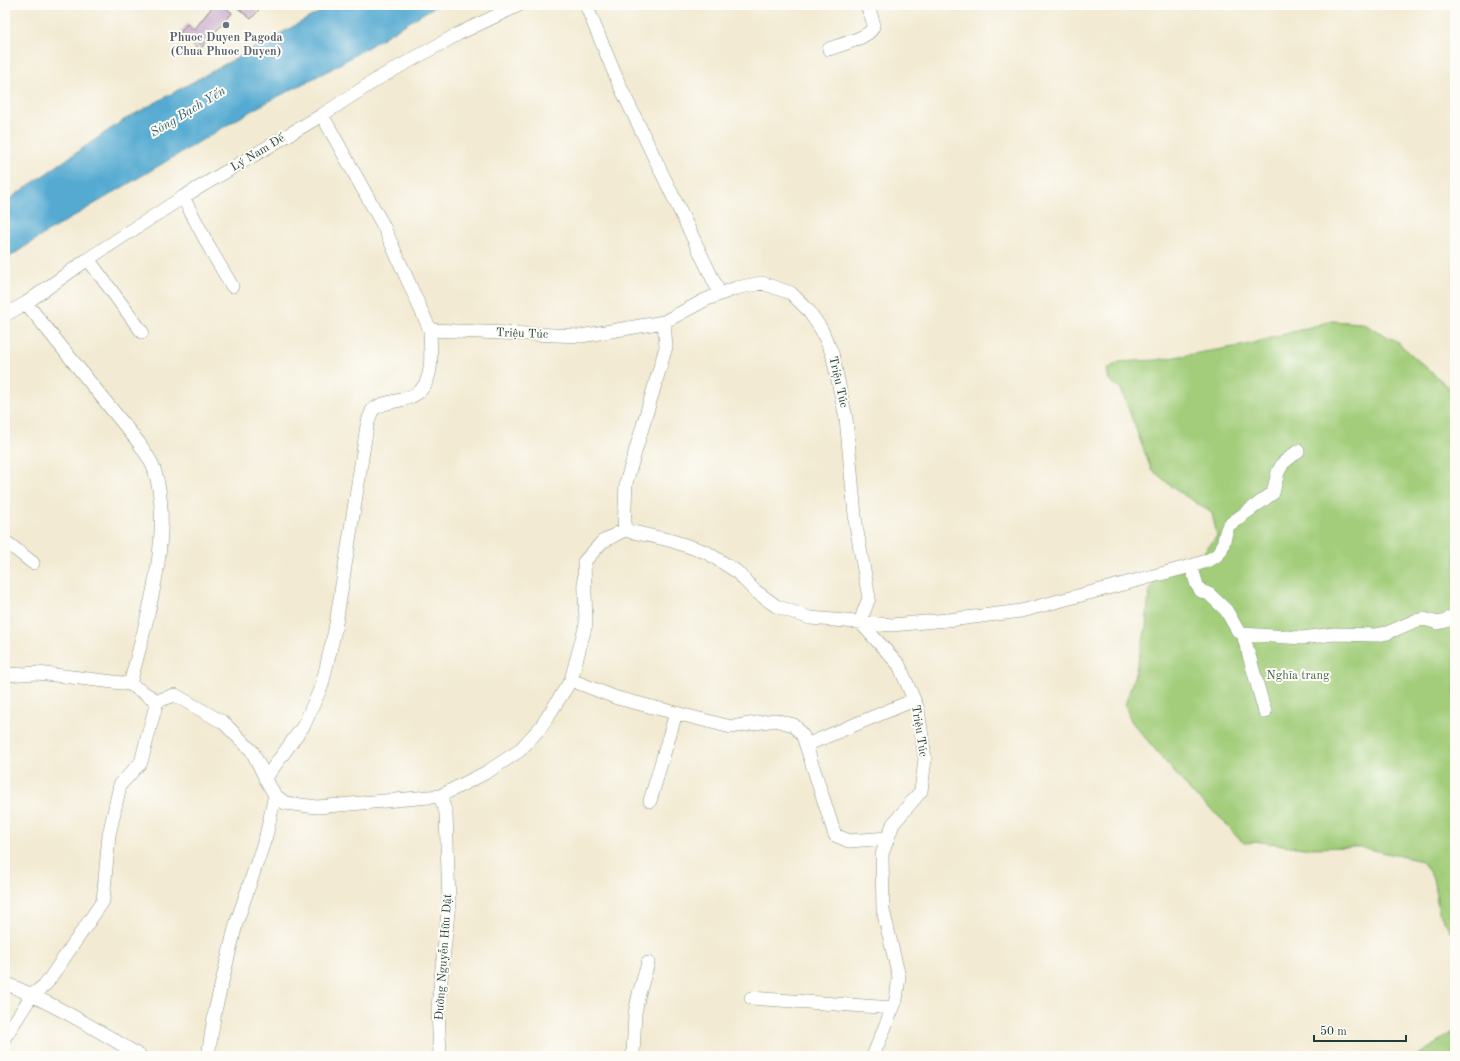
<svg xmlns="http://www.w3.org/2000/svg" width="1460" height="1061" font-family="'Old Standard TT',serif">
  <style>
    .green { fill: #a3cd7a; stroke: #618557 }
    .water { fill: #55aad1; stroke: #3a7482 }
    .building { fill: #c3a2c4 }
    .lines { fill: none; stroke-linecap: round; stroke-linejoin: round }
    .minor-casing { stroke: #889483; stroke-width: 14 }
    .minor { stroke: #fff; stroke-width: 13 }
    .worship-dot { fill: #6b7280; stroke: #fdfcf7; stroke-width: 1.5 }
    .labels { text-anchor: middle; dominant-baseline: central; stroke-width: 4; stroke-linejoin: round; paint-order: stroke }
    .worship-label { font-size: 12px; font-weight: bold; fill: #5b616d; stroke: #fdfcf7 }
    .street-label { font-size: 12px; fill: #1f3d34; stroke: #fdfcf7 }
    .park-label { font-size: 12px; fill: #406146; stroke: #fdfcf7 }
    .water-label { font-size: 13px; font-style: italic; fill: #32636b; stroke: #fdfcf7 }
  </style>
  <rect width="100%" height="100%" fill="#fdfcf7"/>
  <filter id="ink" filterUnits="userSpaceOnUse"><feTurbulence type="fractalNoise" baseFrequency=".025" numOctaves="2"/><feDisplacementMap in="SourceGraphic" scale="8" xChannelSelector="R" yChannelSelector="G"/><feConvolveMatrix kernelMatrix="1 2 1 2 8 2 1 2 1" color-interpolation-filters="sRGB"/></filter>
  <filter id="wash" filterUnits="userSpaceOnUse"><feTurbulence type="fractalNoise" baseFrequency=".012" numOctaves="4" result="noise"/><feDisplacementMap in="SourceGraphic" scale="16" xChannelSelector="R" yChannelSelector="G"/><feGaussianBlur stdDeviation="0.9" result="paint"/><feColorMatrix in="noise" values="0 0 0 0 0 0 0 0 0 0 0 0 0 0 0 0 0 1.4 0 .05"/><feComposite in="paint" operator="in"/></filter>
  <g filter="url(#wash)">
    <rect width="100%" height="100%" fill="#f2ead2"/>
    <path class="green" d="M 1332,321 L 1362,323 L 1396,341 L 1453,391 L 1455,391 L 1455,939 L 1439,912 L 1433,878 L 1422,861 L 1360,847 L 1304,848 L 1261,842 L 1244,843 L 1236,836 L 1224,821 L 1192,793 L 1131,721 L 1125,705 L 1135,674 L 1146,628 L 1149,593 L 1163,563 L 1202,554 L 1217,536 L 1212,513 L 1176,490 L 1151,469 L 1121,389 L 1109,380 L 1107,369 L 1119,362 L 1157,360 L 1246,345 Z
      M 1455,1031 L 1455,1056 L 1417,1056 Z"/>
    <path class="water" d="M 332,5 L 437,5 L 335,67 L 256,108 L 44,234 L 5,260 L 5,202 L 122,121 Z"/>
    <g id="blocks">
      <path class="building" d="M 214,5 L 222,5 L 232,13 L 200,49 L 180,33 L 187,24 L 194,30 Z
        M 234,5 L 263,5 L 251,19 Z"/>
    </g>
  </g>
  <g filter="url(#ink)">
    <use href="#blocks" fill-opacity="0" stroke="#889483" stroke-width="1"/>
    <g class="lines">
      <defs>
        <path id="minor" d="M 586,5 L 619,84 L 720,294
          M 829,49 C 839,45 872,37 873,26 C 874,19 869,11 866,5
          M 322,115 L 383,225 L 430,330 L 581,336 L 664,322 L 705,300 L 736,288 L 762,283 L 791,293 L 808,310 L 821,329 L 832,353 L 846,418 L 856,526 L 869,598 L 860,622 L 899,665 L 918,709 L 925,759 L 921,791 L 893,824 L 882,854 L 883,910 L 899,977 L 896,1000 L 873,1056
          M 183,197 L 213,254 L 232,286
          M 88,259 L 142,332
          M 26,303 L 139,443 C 144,451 151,460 154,469 C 175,530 146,623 130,684
          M 5,315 L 26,303 L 88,259 L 183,197 L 322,115 L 379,78 L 458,34 L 519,5
          M 624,530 L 626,483 L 666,347 L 664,322
          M 5,541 L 33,563
          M 1191,566 L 1197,585 L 1201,591 L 1209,594 L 1226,610 L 1238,631 L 1243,634 L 1302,638 L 1335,634 L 1376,635 L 1387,633 L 1415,621 L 1424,619 L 1438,623 L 1446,621 L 1455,614
          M 1243,634 L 1265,712
          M 5,675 L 38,673 L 130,684 L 157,701 L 175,695 L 224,723 L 252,751 L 269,785 L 275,795 L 285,803 L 317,807 L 440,796 L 446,813 L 449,903 L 438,1007 L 440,1056
          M 571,680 L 617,698 L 731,727 L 775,720 L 794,725 L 803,736 L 835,835 L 849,841 L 888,838
          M 806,745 L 914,700
          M 265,779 L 304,725 L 322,685 L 335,630 L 367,426 C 368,421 370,415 372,411 C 382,398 412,405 424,386 C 434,371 430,347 430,330
          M 440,796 L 487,772 L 519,751 L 541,727 L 571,680 L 586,624 L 584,562 L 602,542 L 624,530 L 669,540 L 706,552 L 736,571 L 754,590 L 776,606 L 810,618 L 892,625 L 958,619 L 1021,611 L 1191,566 C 1200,563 1214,560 1220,552 C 1225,544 1224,533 1229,525 L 1273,493 L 1278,472 L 1283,463 L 1298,451
          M 650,801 L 676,713
          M 5,983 C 52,1003 97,1029 140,1056
          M 751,998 L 893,1008
          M 5,1037 L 32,995 L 46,984 L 103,901 L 109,835 L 120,785 L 141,762 L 157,701
          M 208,1056 L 215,1011 L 236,924 L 266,836 L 275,795
          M 633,1056 L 635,1013 L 639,994 L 648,963"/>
      </defs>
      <use href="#minor" class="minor-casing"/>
      <use href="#minor" class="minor"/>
    </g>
  </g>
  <circle class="worship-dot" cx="226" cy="25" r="4"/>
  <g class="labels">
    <g class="worship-label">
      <text x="226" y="38">Phuoc Duyen Pagoda<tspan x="226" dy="14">(Chua Phuoc Duyen)</tspan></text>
    </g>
    <g class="street-label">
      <text transform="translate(258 153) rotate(-31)">Lý Nam Đế</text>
      <text transform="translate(522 334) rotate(2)">Triệu Túc</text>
      <text transform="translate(838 382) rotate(77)">Triệu Túc</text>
      <text transform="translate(919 731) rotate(81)">Triệu Túc</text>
      <text transform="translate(444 957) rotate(-86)">Đường Nguyễn Hữu Dật</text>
    </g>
    <g class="park-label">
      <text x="1298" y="676">Nghĩa trang</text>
    </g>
    <g class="water-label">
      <text transform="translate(188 112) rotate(-31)">Sông Bạch Yến</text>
    </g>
  </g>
  <rect width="1460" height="1061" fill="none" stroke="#fdfcf7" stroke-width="20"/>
  <path d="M1314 1035v6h92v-6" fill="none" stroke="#1f3d34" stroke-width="2"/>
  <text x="1320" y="1035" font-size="12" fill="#1f3d34" stroke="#fdfcf7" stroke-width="3" paint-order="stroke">50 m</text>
</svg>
